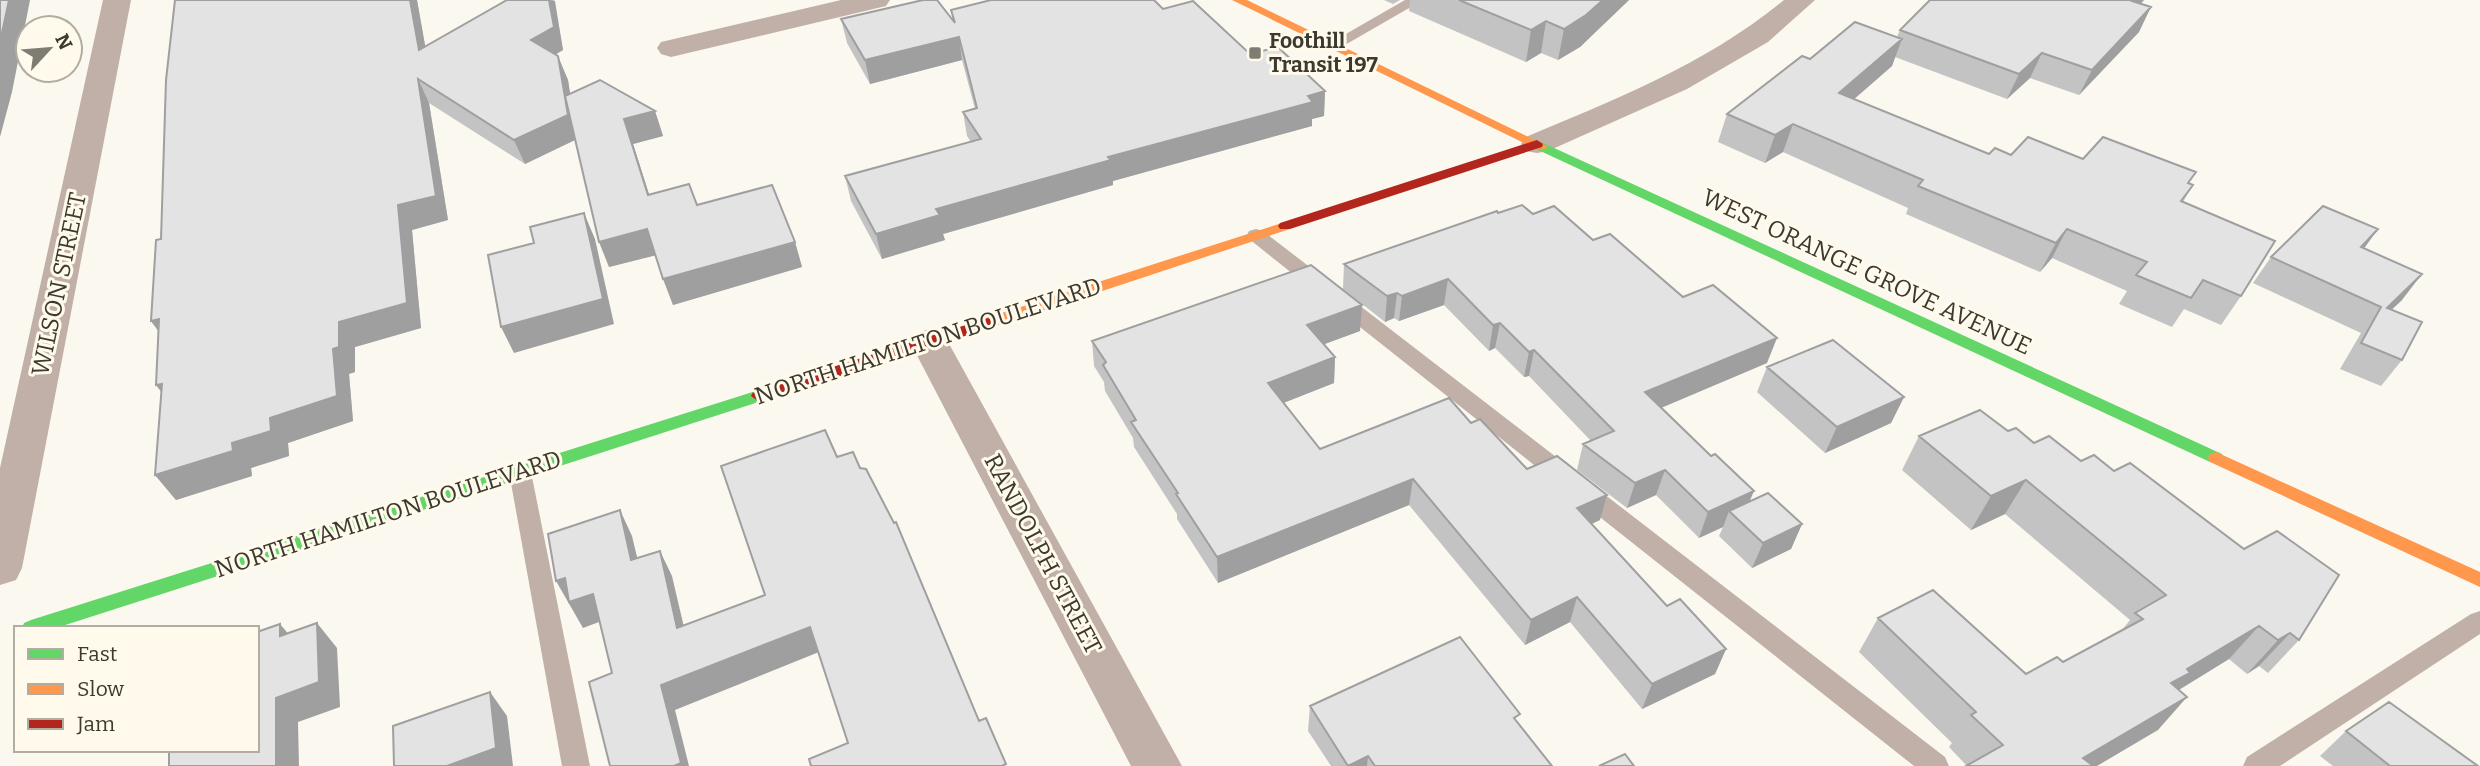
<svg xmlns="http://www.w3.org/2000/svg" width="2480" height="766" font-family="Bitter,serif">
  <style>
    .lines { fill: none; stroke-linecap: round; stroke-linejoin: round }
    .lane { fill: #c1b0a7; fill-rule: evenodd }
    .street { fill: #c1b0a7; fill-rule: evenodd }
    .fast { fill: #63d668; fill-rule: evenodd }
    .slow { fill: #ff974d; fill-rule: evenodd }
    .jam { fill: #b3261e; fill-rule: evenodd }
    .wall { fill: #c3c3c4 }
    .shaded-wall { fill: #9f9fa0 }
    .building { fill: #e3e3e4; stroke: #9f9fa0; stroke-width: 2 }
    .poi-dot { fill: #7f7c73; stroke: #fffaec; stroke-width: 2.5 }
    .labels { text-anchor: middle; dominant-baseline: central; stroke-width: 6; stroke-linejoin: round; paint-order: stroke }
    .far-poi-label { font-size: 21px; font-weight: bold; fill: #3c392f; stroke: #fffaec; text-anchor: start }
    .street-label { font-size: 24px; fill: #3c392f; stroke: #fffaec }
  </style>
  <rect width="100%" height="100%" fill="#fbf8f0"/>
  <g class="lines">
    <path class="lane" d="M 1405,0 L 1423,0 L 1338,49 L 1328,49 L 1325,46 Z
      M 1256,229 L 1263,231 L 1945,757 L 1949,766 L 1914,766 L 1249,239 L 1247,235 L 1249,231 Z
      M 520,464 L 528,466 L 531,472 L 590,766 L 562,766 L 509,472 L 512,466 Z
      M 2480,611 L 2480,634 L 2280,766 L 2243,766 L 2247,757 L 2471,614 Z"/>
    <path class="street" d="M 103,0 L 131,0 L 22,568 L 16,580 L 0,585 L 0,468 Z
      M 841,0 L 890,0 L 886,6 L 671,57 L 661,54 L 657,48 L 661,42 Z
      M 1784,0 L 1815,0 L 1768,42 L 1687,89 L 1548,151 L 1537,153 L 1526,151 L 1521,144 L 1526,137 C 1618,98 1706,64 1784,0 Z
      M 929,329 L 942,333 L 948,342 L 1182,766 L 1131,766 L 910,342 L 916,333 Z"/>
    <path class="fast" d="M 1541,142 L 2222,454 L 2224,458 L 2222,462 L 2210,462 L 1536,149 L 1536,143 Z
      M 759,390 L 765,392 L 767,396 L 765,400 L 56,628 L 22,628 L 24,623 L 31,620 Z"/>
    <path class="slow" d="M 1232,0 L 1247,0 L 1547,146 L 1546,149 L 1536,149 Z
      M 1285,222 L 1292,226 L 1290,229 L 993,327 L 988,328 L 980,323 L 983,319 Z
      M 2216,452 L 2480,572 L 2480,587 L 2210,462 L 2208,458 L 2210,454 Z"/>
    <path class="jam" d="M 1537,140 L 1543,144 L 1542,147 L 1290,229 L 1280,229 L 1278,226 L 1280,223 Z
      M 988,318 L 996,323 L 993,327 L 759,402 L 751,396 L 753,392 Z"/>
  </g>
  <path class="wall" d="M 175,0 L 417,0 L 425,46 L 507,0 L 554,0 L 563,50 L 555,54 L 568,80 L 570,94 L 655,111 L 663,136 L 633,144 L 649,194 L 697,205 L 795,242 L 802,267 L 673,305 L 655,255 L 609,267 L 575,140 L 525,164 L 429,103 L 448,220 L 412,230 L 421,328 L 355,347 L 355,372 L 349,374 L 353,421 L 288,443 L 289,456 L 251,468 L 252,476 L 176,500 L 155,475 L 161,392 L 158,331 L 151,321 L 161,239 Z
    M 1384,0 L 1400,0 L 1393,4 Z
    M 1410,0 L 1629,0 L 1580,47 L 1558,60 L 1541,53 L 1526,62 L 1409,11 Z
    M 1930,0 L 2144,0 L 2140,4 L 2139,32 L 2079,95 L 2030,78 L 2007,99 L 1895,57 L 1892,66 L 1854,99 L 1989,154 L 2083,159 L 2193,185 L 2183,202 L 2241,296 L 2221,325 L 2184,309 L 2172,327 L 2119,304 L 2127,291 L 2052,258 L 2040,272 L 1906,214 L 1908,208 L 1783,152 L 1765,163 L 1718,142 L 1727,114 L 1810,59 L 1897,37 L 1900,30 Z
    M 1163,9 L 1250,54 L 1325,91 L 1324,116 L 1312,119 L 1312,126 L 1113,181 L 1113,185 L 943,234 L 945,240 L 882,259 L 851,201 L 845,176 L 971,142 L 967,136 L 963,112 L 975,109 L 962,60 L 870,84 L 847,43 L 841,19 L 953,21 L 951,10 Z
    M 1498,213 L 1533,214 L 1593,240 L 1683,297 L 1767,363 L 1661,408 L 1750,501 L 1802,524 L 1791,549 L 1752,568 L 1719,536 L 1723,527 L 1699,538 L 1656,495 L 1627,508 L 1577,470 L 1583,444 L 1591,441 L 1529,376 L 1524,377 L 1495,348 L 1489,351 L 1444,305 L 1399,321 L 1394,318 L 1385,322 L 1343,289 L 1344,264 Z
    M 2378,229 L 2364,248 L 2402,300 L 2391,310 L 2402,360 L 2381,386 L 2340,369 L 2361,333 L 2253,283 L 2271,257 Z
    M 1360,331 L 1324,344 L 1335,357 L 1334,383 L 1283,403 L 1320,449 L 1471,423 L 1527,469 L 1600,520 L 1592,524 L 1667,606 L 1726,649 L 1715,674 L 1642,709 L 1570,622 L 1525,645 L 1409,505 L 1218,583 L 1177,519 L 1177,514 L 1134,447 L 1133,438 L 1105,391 L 1104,382 L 1094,366 L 1092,341 Z
    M 1767,367 L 1904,397 L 1891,423 L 1825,453 L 1757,392 Z
    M 2008,431 L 2034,443 L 2299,640 L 2268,673 L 2259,666 L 2247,674 L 2229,659 L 2179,690 L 2158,730 L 1967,766 L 1949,747 L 1952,743 L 1859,652 L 1878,618 L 2026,674 L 2063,662 L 2122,630 L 2130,620 L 2005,514 L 1971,530 L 1902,470 L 1919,436 Z
    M 1310,706 L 1518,723 L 1552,766 L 1331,766 L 1308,731 Z
    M 2346,731 L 2478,766 L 2333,766 L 2320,756 Z"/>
  <path class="shaded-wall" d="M 9,0 L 30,0 L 12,92 L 0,137 L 0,42 Z
    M 410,0 L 417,0 L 430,73 L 419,50 Z
    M 549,0 L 555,1 L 563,50 L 540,64 L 531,40 Z
    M 1603,0 L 1629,0 L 1580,47 L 1558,60 L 1564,29 Z
    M 2133,0 L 2144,0 L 2120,26 Z
    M 2151,7 L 2139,32 L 2079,95 L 2092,70 Z
    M 1546,21 L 1541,53 L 1526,62 L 1531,30 Z
    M 959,37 L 962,60 L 870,84 L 865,60 Z
    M 1902,39 L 1892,66 L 1829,121 L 1839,93 Z
    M 2042,53 L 2030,78 L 2007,99 L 2019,74 Z
    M 558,56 L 568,80 L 577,139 L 525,164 L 514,140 Z
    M 418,79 L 429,103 L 448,220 L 412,230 L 421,328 L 355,347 L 355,372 L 349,374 L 353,421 L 288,443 L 289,456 L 251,468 L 252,476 L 176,500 L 155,475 L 232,443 L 270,418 L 333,349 L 339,322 L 398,205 Z
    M 1325,91 L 1324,116 L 1312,119 L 1312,126 L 1113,181 L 1113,185 L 943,234 L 945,240 L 882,259 L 876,234 L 936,209 Z
    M 655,111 L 663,136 L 633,144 L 657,220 L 648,195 L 624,119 Z
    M 1793,124 L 1783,152 L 1765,163 L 1775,135 Z
    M 584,213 L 595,239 L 614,324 L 514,353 L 501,327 Z
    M 647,229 L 657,255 L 609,267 L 599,242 Z
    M 2067,229 L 2052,258 L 2040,272 L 2056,243 Z
    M 2378,229 L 2360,254 L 2361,247 Z
    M 795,242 L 802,267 L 673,305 L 663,279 Z
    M 2422,274 L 2402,300 L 2367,333 L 2387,308 Z
    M 1448,279 L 1444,305 L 1399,321 L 1402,296 Z
    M 1397,293 L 1394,318 L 1385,322 L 1387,296 Z
    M 1362,305 L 1360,331 L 1306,351 L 1307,325 Z
    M 159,319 L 170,346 L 151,321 Z
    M 1500,323 L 1495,348 L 1489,351 L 1493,325 Z
    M 1777,338 L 1767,363 L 1637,418 L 1645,392 Z
    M 1534,350 L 1529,376 L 1524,377 L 1529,352 Z
    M 1335,357 L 1334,383 L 1268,409 L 1268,383 Z
    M 162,384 L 175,410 L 156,385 Z
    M 1904,397 L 1891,423 L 1825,453 L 1837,427 Z
    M 1665,470 L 1656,495 L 1627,508 L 1635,483 Z
    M 1413,479 L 1409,505 L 1218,583 L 1217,557 Z
    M 2026,480 L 2005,514 L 1971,530 L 1991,496 Z
    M 1754,491 L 1743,517 L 1729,511 L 1723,527 L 1699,538 L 1708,512 Z
    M 1607,495 L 1600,520 L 1570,533 L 1577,508 Z
    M 620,510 L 632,536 L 644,586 L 631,560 Z
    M 1802,524 L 1791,549 L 1752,568 L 1763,543 Z
    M 660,551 L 672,576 L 690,653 L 677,628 Z
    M 565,578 L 593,594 L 607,619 L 583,628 L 556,581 Z
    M 1577,597 L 1570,622 L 1525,645 L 1531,620 Z
    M 317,623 L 337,648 L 340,707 L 298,722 L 299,766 L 276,766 L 276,698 Z
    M 280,624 L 301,649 L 280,636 Z
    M 2259,626 L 2229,659 L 2172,694 L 2171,683 L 2187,669 Z
    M 810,627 L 819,652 L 675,710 L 689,766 L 674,766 L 661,685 Z
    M 2290,633 L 2259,666 L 2247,674 L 2278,640 Z
    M 1726,649 L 1715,674 L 1642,709 L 1652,684 Z
    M 490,692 L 507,716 L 513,766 L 447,766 Z
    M 2187,697 L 2158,730 L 2097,766 L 2076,766 L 2083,758 Z
    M 1368,756 L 1367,766 L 1348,766 Z"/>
  <path class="building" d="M 0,0 L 9,0 L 0,42 Z
    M 175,0 L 410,0 L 419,50 L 507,0 L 549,0 L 554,27 L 531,40 L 558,56 L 568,115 L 514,140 L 418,79 L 436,196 L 398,205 L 407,303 L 339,322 L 339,347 L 333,349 L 337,396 L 270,418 L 271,431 L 232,443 L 233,451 L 155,475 L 162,384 L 156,385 L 159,319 L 151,321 L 156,240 L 161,239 L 166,80 Z
    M 923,0 L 937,0 L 955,23 L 951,10 L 991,0 L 1154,0 L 1163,9 L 1193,1 L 1250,54 L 1278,47 L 1325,91 L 1308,96 L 1313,102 L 1108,157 L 1111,160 L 936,209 L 940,215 L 876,234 L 845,176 L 981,139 L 963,112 L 977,108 L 959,37 L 865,60 L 841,19 Z
    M 1459,0 L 1603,0 L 1586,15 L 1564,29 L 1546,21 L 1531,30 Z
    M 1930,0 L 2133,0 L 2132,1 L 2151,7 L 2092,70 L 2042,53 L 2019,74 L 1900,30 Z
    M 1855,22 L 1902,39 L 1839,93 L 1989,154 L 1995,148 L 2011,155 L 2028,137 L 2083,159 L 2103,137 L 2196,172 L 2188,183 L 2193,185 L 2181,201 L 2275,241 L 2241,296 L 2203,280 L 2191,298 L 2136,275 L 2147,262 L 2067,229 L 2056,243 L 1918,186 L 1923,180 L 1793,124 L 1775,135 L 1727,114 L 1802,56 L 1810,59 Z
    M 600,80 L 655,111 L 624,119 L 648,195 L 689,184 L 697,205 L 772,185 L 795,242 L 663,279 L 647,229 L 599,242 L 565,96 Z
    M 1522,205 L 1533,214 L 1554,206 L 1593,240 L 1610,234 L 1683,297 L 1713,285 L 1777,338 L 1645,392 L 1711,456 L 1715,454 L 1754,491 L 1708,512 L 1665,470 L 1635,483 L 1583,444 L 1614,431 L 1534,350 L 1529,352 L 1500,323 L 1493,325 L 1448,279 L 1402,296 L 1397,293 L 1387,296 L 1344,264 L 1497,211 L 1498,213 Z
    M 2323,206 L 2378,229 L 2361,247 L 2422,274 L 2387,308 L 2422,322 L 2402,360 L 2361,343 L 2381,307 L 2271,257 Z
    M 584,213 L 603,299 L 501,327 L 488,255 L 534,243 L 530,227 Z
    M 1311,265 L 1362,305 L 1307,325 L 1335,357 L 1268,383 L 1320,449 L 1449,398 L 1471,423 L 1480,419 L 1527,469 L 1557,456 L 1607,495 L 1577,508 L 1667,606 L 1680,599 L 1726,649 L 1652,684 L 1577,597 L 1531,620 L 1413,479 L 1217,557 L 1176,494 L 1178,493 L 1131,422 L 1136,420 L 1103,365 L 1106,362 L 1092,341 Z
    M 1833,340 L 1904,397 L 1837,427 L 1767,367 Z
    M 1980,410 L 2008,431 L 2016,428 L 2034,443 L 2049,436 L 2081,461 L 2094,455 L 2114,471 L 2130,463 L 2244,549 L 2277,531 L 2339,575 L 2299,640 L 2290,633 L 2278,640 L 2259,626 L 2187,669 L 2190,673 L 2171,683 L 2187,697 L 2083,758 L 2092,765 L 2089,766 L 1966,766 L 2003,745 L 1971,715 L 1976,712 L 1878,618 L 1933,590 L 2026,674 L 2057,657 L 2063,662 L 2143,619 L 2135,613 L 2166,595 L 2026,480 L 1991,496 L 1919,436 Z
    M 825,430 L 837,457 L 853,452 L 860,468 L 866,469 L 894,523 L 896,522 L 979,721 L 986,718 L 1006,764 L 1002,766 L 811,766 L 809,759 L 848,743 L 810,627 L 661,685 L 681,763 L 674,766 L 610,766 L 589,682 L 612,673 L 593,594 L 569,602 L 565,578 L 556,581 L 548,534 L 620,510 L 631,560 L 660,551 L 677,628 L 765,595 L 721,466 Z
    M 1768,493 L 1802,524 L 1763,543 L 1729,511 Z
    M 317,623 L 319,682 L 276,698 L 276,766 L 169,766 L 169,750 L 257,750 L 257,632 L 280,624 L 280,636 Z
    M 1460,637 L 1520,714 L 1514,718 L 1552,766 L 1375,766 L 1368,756 L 1348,766 L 1310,706 Z
    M 490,692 L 496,748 L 447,766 L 394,766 L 393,726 Z
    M 2389,702 L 2478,766 L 2390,766 L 2346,731 Z
    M 1625,754 L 1634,766 L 1599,766 Z"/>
  <rect class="poi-dot" x="1248" y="46" width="14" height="14" rx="3.5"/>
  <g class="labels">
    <g class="far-poi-label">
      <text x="1269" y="41">Foothill<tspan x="1269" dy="24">Transit 197</tspan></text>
    </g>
    <g class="street-label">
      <text transform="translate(1867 272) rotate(25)">WEST ORANGE GROVE AVENUE</text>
      <text transform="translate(59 284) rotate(-78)">WILSON STREET</text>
      <text transform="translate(928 341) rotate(-18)">NORTH HAMILTON BOULEVARD</text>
      <text transform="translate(388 514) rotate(-18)">NORTH HAMILTON BOULEVARD</text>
      <text transform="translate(1043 554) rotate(62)">RANDOLPH STREET</text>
    </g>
  </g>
  <rect x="14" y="626" width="245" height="126" fill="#fffaec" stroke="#b1ada0" stroke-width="2"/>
  <rect x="28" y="649" width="35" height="10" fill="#63d668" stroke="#b1ada0" stroke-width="2"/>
  <text x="77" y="661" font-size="21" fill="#3c392f">Fast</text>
  <rect x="28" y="684" width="35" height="10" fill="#ff974d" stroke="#b1ada0" stroke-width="2"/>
  <text x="77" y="696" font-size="21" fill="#3c392f">Slow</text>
  <rect x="28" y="719" width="35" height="10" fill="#b3261e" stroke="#b1ada0" stroke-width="2"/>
  <text x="77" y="731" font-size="21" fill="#3c392f">Jam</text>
  <g transform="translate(49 49) rotate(64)"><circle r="33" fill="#fffaec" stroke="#b1ada0" stroke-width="2"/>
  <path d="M0-5L12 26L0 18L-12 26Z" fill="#7f7c73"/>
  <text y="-10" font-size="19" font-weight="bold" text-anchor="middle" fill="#3c392f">N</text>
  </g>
</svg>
